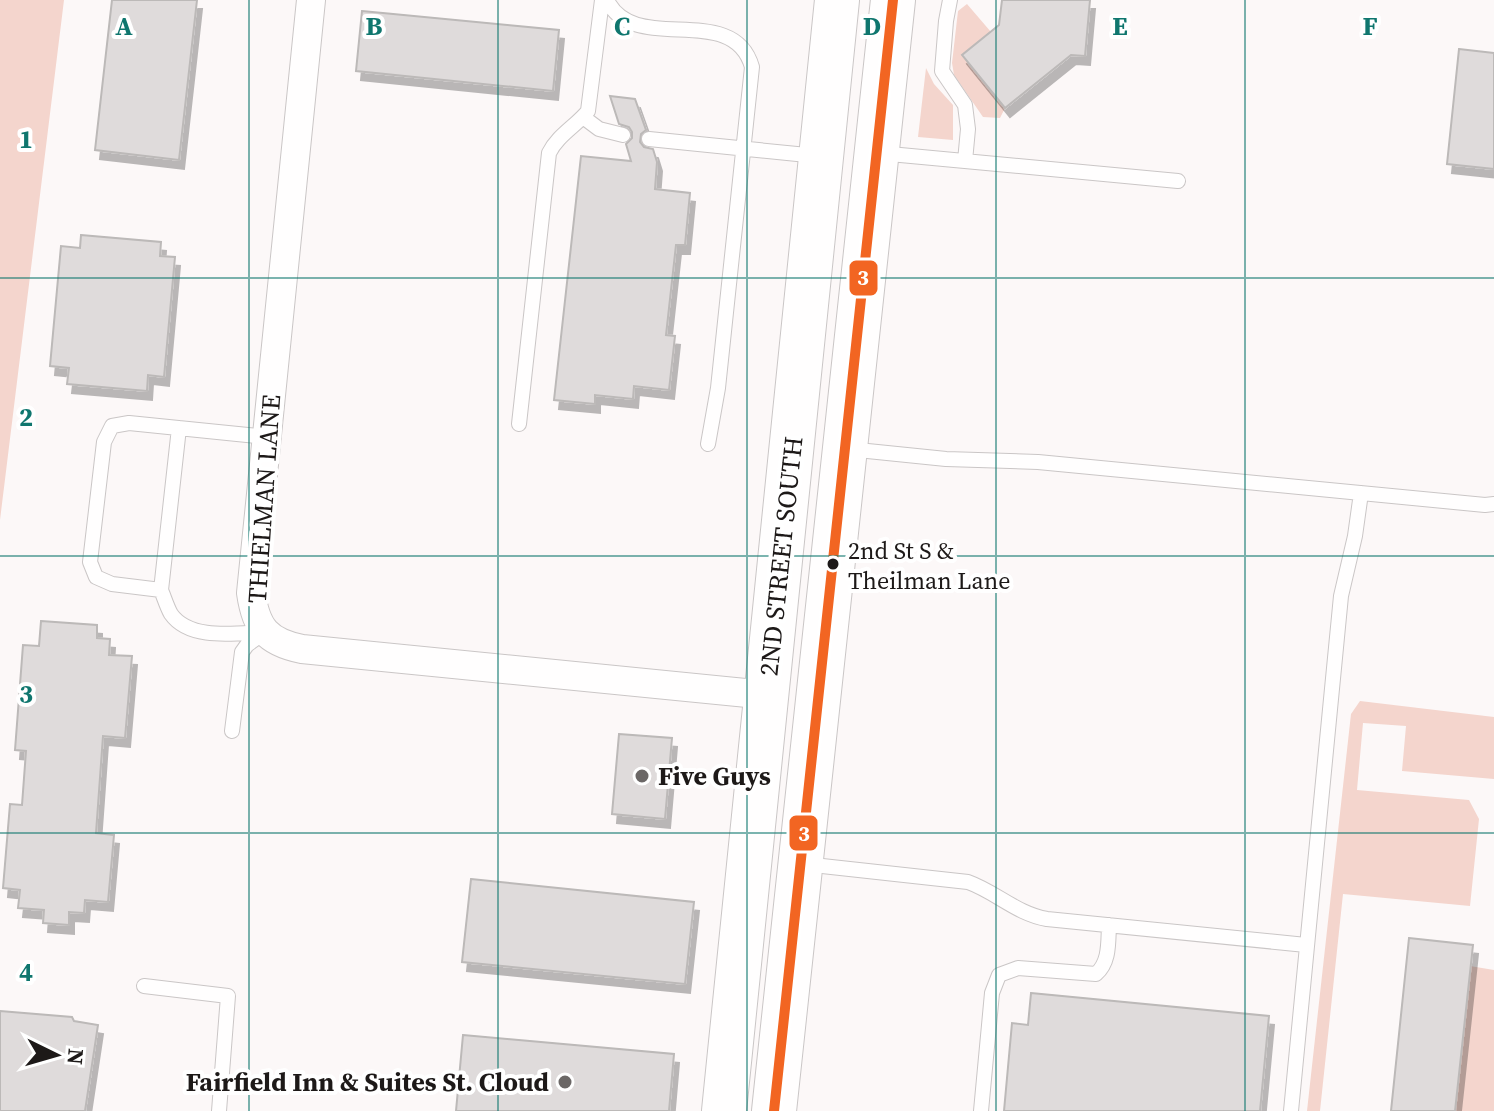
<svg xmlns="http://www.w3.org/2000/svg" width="1494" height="1111" font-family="'Source Serif 4',serif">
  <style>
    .green { fill: #f4d5cd }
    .building { fill: #dfdbdb; stroke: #bcb9b8; stroke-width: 2; filter: url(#shadow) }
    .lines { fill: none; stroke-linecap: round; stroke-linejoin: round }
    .service-casing { stroke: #cac6c6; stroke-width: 16 }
    .minor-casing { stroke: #cac6c6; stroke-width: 30 }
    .trunk-casing { stroke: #cac6c6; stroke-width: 46 }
    .service { stroke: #fffefe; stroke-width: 14 }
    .minor { stroke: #fffefe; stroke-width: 28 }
    .trunk { stroke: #fffefe; stroke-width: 44 }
    .bus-1-casing { stroke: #fff; stroke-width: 16 }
    .bus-1 { stroke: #f26522; stroke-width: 10 }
    .grid { fill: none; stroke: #0f766e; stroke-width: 2; stroke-opacity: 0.55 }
    .bus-dot { fill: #1d1918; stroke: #fff; stroke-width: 3 }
    .poi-dot { fill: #6b6766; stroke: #fff; stroke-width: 3 }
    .labels { text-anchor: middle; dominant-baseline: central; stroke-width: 8; stroke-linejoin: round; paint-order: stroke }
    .bus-label { font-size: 24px; fill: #1d1918; stroke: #fff; text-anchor: start }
    .street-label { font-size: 26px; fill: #1d1918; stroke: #fff }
    .poi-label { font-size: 26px; font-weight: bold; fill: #1d1918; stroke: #fff; text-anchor: start }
    .grid-label { font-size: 26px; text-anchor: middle; font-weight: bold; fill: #0f766e; stroke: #fff; stroke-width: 8; stroke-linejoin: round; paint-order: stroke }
    .line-badge { stroke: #fff; stroke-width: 3 }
    .badge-label { font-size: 22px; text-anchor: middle; font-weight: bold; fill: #fff }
  </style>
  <defs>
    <filter id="shadow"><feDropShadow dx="5" dy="9" stdDeviation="0" flood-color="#0004"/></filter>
  </defs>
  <rect width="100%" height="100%" fill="#fcf8f8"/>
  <path class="green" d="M 0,0 L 64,0 L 0,520 Z
    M 967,4 L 991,32 L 963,55 L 1005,108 L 1000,118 L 983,117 L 954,75 L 952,63 L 958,11 Z
    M 926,68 L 934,84 L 953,105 L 953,140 L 918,137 Z
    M 1360,701 L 1494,717 L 1494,779 L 1402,771 L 1406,726 L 1363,723 L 1357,790 L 1469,800 L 1479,819 L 1470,906 L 1343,894 L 1320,1111 L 1307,1111 L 1351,714 Z
    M 1470,966 L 1494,970 L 1494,1111 L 1455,1111 Z"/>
  <path class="building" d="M 112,0 L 197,0 L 179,160 L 95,150 Z
    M 1002,0 L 1090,0 L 1085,56 L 1071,55 L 1005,108 L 962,55 L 999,25 Z
    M 362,11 L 559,30 L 553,91 L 356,71 Z
    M 1459,49 L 1494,53 L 1494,169 L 1447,164 Z
    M 610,96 L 635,99 L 646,130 L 641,134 L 640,142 L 644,147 L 653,149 L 657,162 L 655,189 L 690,193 L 685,245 L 676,245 L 666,335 L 675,336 L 669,390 L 634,386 L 633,399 L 595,395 L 595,404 L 554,400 L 581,156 L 631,161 L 626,144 L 632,138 L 632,132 L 629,127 L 619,124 Z
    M 81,235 L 161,242 L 160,256 L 175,257 L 164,377 L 148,375 L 147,391 L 67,384 L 69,368 L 50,366 L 61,246 L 80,248 Z
    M 41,621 L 97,625 L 97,638 L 110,639 L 109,655 L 132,656 L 125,738 L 103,736 L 96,833 L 114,835 L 108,902 L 85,900 L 84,913 L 69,912 L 69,925 L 43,923 L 44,910 L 18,908 L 20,890 L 3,888 L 10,804 L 22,805 L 26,751 L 15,750 L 23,645 L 39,646 Z
    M 619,734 L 672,738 L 665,819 L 612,814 Z
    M 471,879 L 694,902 L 685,984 L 462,962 Z
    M 1409,938 L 1473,945 L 1455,1111 L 1391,1111 Z
    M 1031,993 L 1269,1016 L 1260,1111 L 1004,1111 L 1012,1023 L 1028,1025 Z
    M 0,1011 L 72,1017 L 74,1021 L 98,1025 L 85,1111 L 0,1111 Z
    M 463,1035 L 674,1054 L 669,1111 L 456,1111 Z"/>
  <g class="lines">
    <defs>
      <path id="service" d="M 607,0 C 634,57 733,0 752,67 L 718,388 L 708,444
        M 950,0 L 946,21 L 942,71 L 965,105 L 968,129 L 965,161
        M 583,117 L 599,129 L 623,135
        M 649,139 L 817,156
        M 879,153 L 1178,181
        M 519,424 L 549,153 C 558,135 576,126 588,111 L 602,0
        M 848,449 L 946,459 L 1038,462 L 1485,505 L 1494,504
        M 161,590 L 179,428
        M 265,632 C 236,633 190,641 171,614 C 167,607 164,597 161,590 L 112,584 L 96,577 L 90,562 L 104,442 L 112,426 L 129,423 L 267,437
        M 232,731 L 242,652 L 247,645 L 265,632
        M 804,864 L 968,882 C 996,892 1017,914 1047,919 L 1306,945
        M 144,986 L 228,996 L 219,1111
        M 981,1111 L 992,993 L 999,975 L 1018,968 L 1096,974 C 1110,962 1108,942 1109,925
        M 1291,1111 L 1341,596 L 1355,536 L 1361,493"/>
      <path id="minor" d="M 311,0 L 251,593 C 256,628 267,642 302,649 L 767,695"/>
      <path id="trunk" d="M 724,1111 L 837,0
        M 774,1111 L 893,0"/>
    </defs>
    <use href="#service" class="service-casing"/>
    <use href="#minor" class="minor-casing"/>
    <use href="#trunk" class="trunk-casing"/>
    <use href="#service" class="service"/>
    <use href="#minor" class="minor"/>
    <use href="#trunk" class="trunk"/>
    <defs>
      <path id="bus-1" d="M 774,1111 L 893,0"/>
    </defs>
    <use href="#bus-1" class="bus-1-casing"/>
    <use href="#bus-1" class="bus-1"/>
  </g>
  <path class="grid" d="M 249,0 L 249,1111M 498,0 L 498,1111M 747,0 L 747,1111M 996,0 L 996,1111M 1245,0 L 1245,1111M 0,278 L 1494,278M 0,556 L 1494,556M 0,833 L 1494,833"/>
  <circle class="bus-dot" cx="833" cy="564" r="7"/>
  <g class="poi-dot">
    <circle cx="642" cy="776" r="8"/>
    <circle cx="565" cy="1082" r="8"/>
  </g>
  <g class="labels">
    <g class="bus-label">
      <text x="848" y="550">2nd St S &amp;<tspan x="848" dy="30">Theilman Lane</tspan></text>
    </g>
    <g class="street-label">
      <text transform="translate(264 499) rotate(-86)">THIELMAN LANE</text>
      <text transform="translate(781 556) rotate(-84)">2ND STREET SOUTH</text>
    </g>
    <g class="poi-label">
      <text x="658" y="776">Five Guys</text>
      <text x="549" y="1082" text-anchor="end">Fairfield Inn &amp; Suites St. Cloud</text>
    </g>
  </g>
  <g class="grid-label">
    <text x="124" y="35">A</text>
    <text x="374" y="35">B</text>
    <text x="622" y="35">C</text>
    <text x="872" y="35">D</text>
    <text x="1120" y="35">E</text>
    <text x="1370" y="35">F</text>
    <text x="26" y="148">1</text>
    <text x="26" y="426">2</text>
    <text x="26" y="703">3</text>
    <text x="26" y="981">4</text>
  </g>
  <g class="line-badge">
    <rect x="848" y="259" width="31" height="38" rx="8" fill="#f26522"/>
    <rect x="788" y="814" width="31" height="38" rx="8" fill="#f26522"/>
  </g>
  <g class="badge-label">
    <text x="863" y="285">3</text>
    <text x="804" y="841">3</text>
  </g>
  <g transform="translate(56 1055) rotate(95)" stroke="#ffffff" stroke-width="6" paint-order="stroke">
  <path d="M0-6L14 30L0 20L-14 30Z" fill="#1d1918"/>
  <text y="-12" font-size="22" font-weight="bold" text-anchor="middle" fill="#1d1918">N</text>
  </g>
</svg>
